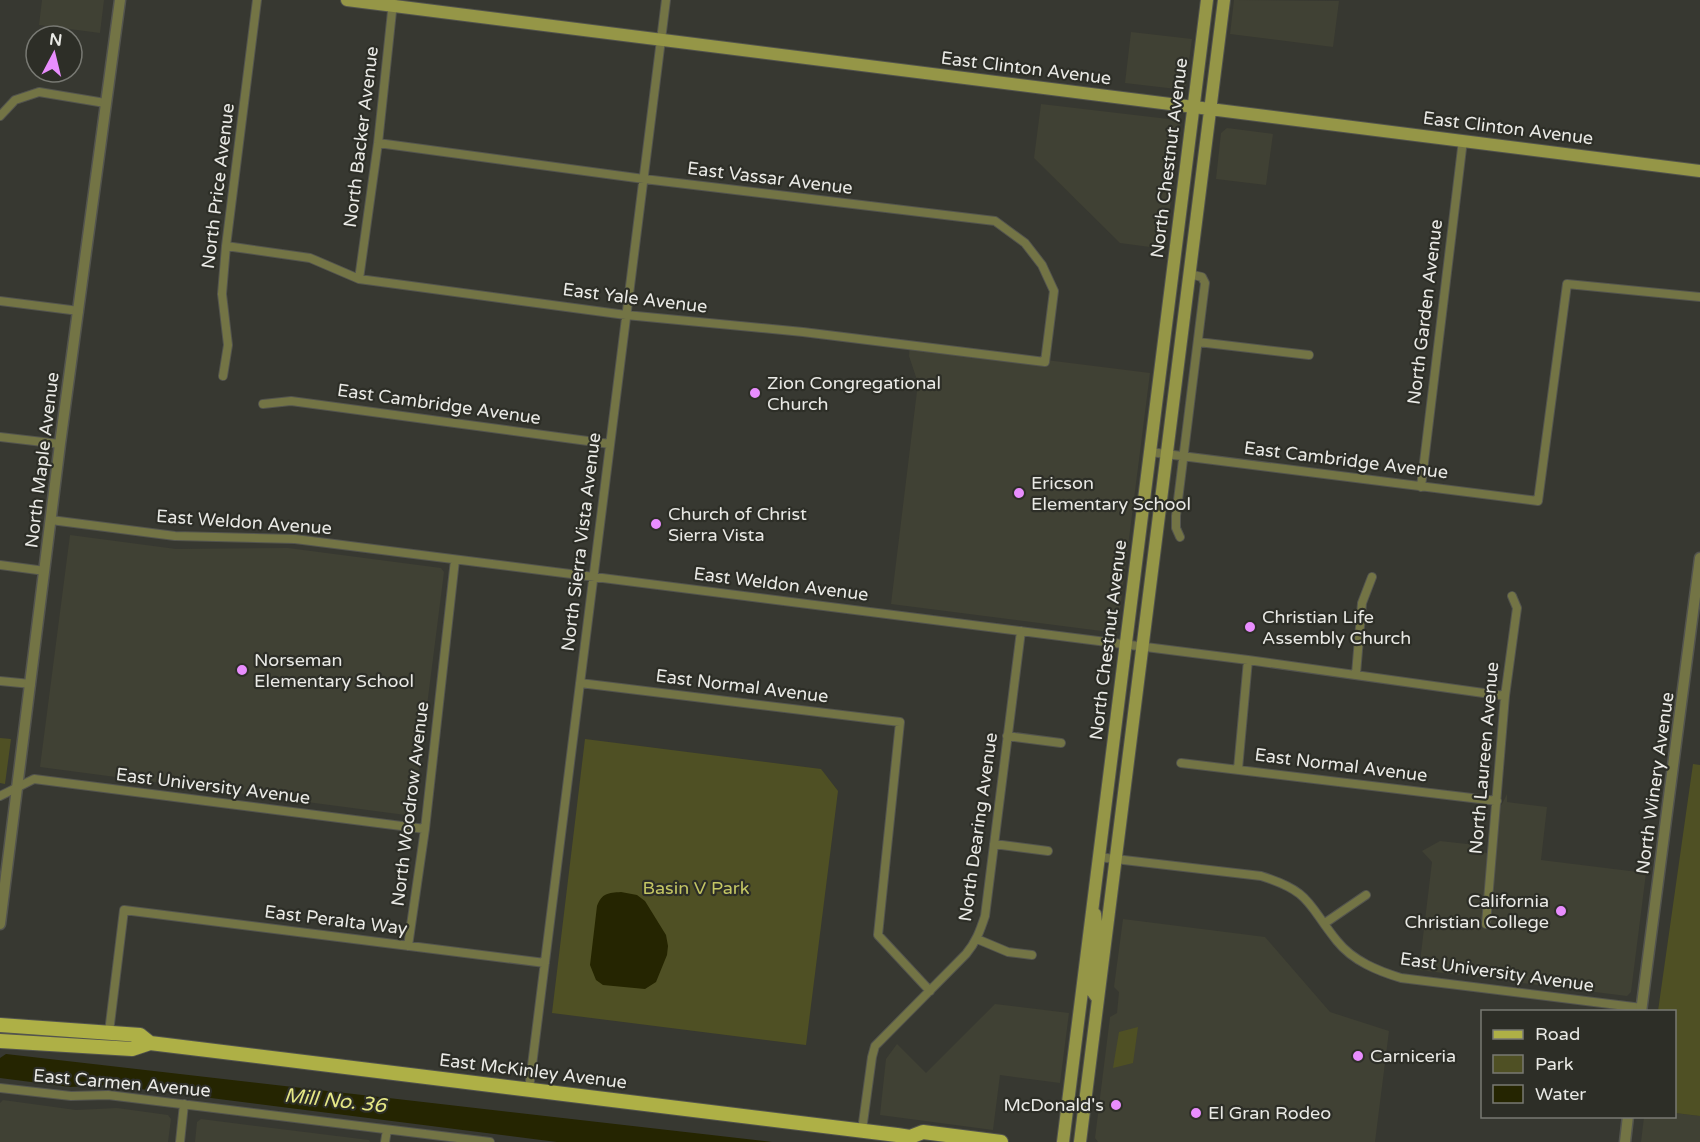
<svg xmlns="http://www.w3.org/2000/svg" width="1700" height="1142" font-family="'Varela Round',sans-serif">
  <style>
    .built { fill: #404134 }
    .green { fill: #4f5024 }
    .water { fill: #252501 }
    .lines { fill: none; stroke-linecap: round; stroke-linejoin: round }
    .minor-casing { stroke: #53544e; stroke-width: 10 }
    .tertiary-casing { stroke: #53544e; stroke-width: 13 }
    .secondary-casing { stroke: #53544e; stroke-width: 14 }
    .primary-casing { stroke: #53544e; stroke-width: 16 }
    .minor { stroke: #737445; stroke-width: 8 }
    .tertiary { stroke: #737445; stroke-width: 10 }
    .secondary { stroke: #959647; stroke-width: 12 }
    .primary { stroke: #aeb046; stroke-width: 14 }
    .poi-dot { fill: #e98dfe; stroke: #2d2e27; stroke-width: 2 }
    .labels { text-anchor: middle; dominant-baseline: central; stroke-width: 4.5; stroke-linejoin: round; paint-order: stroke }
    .street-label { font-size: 18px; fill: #e9e9e5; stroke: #2d2e27 }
    .poi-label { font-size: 18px; fill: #e9e9e5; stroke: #2d2e27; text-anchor: start }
    .park-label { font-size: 18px; fill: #c4c664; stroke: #2d2e27 }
    .water-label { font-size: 20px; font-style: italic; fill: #e5e785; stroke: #2d2e27 }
  </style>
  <rect width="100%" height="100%" fill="#373831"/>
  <path class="built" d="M 42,0 L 104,0 L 100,33 L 39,25 Z
    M 1234,0 L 1339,1 L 1333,47 L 1230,34 Z
    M 1131,32 L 1192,39 L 1185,90 L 1125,83 Z
    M 1041,104 L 1177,120 L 1180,124 L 1165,249 L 1120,243 L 1034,158 Z
    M 1227,128 L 1273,134 L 1266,185 L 1216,179 L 1221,133 Z
    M 910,343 L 1150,373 L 1117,633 L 891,604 L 918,383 L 909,356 Z
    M 70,535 L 176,549 L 288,548 L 441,568 L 444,572 L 413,816 L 40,767 Z
    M 1507,794 L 1507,802 L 1547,807 L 1541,860 L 1646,873 L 1631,992 L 1627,996 L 1419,970 L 1432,862 L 1422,851 L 1440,841 L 1476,845 L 1475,851 L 1487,853 L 1493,810 L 1502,804 Z
    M 1123,919 L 1265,937 L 1330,1012 L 1389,1031 L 1375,1142 L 1098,1142 L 1095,1138 L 1110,1017 L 1117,1013 L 1119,992 L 1114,987 Z
    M 995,1004 L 1069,1013 L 1060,1083 L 1000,1075 L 993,1130 L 880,1115 L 886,1059 L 897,1044 L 926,1073 Z
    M 3,1100 L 76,1110 L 117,1108 L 168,1115 L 171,1119 L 168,1142 L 0,1142 L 0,1103 Z
    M 1675,1113 L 1700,1116 L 1700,1142 L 1641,1142 L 1644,1117 L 1674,1116 Z
    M 201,1119 L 369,1140 L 370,1142 L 195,1142 L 197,1122 Z"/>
  <path class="green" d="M 0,738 L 11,739 L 5,784 L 0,783 Z
    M 585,739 L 821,769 L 838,791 L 806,1045 L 552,1013 Z
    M 1693,764 L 1700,765 L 1700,1116 L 1675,1113 L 1674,1012 L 1658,1011 Z
    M 1138,1027 L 1133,1063 L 1113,1068 L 1119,1032 Z"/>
  <path class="water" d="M 621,892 L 637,895 L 645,901 L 666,935 L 668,946 L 667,955 L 656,982 L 645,989 L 603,985 L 596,980 L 590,965 L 597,906 C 602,893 608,893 621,892 Z
    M 6,1054 L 772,1142 L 557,1142 L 109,1085 L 70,1087 L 0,1078 L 0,1058 Z"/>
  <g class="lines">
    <defs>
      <path id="minor" d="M 0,116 L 15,100 L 39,92 L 105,103
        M 226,246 L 310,258 L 359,279 L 626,315 L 803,332 L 1045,362 L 1054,291 L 1042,265 L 1025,243 L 995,221 L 644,179 L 378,143
        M 359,279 L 378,143 L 393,2
        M 0,301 L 79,311
        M 1198,342 L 1309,355
        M 223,376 L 228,345 L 222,294 L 226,246 L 257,0
        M 263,404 L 291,401 L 610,444
        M 0,437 L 60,444
        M 1150,452 L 1538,501 L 1567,284 L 1700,297
        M 1421,487 L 1463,140
        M 51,520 L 175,536 L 295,539 L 1248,660 L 1505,696
        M 1180,537 L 1176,528 L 1176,516 L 1205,283 L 1202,277 L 1189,274
        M 0,565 L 45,571
        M 1356,674 L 1362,603 L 1372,577
        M 0,681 L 31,684
        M 580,683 L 900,722 L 878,935 L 930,991
        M 1007,736 L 1061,743
        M 1181,763 L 1497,801
        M 1238,769 L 1248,660
        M 0,796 L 34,779 L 425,829
        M 994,844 L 1048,851
        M 1098,857 L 1261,876 C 1312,892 1307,904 1337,941 C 1353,961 1378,971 1401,978 L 1642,1008
        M 1325,923 L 1366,895
        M 1486,924 L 1505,696 L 1517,608 L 1512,596
        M 977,939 L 1008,952 L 1032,955
        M 408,946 L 425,829 L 455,560
        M 109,1032 L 124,910 L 545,963
        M 0,1088 L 71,1096 L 108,1095 L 490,1142
        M 529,1089 L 666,0
        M 862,1130 L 872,1057 L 875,1046 L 966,954 C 976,942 980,931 985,916 L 1021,631
        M 180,1142 L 184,1104
        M 385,1142 L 387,1130"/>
      <path id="tertiary" d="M 0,924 L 60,444 L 120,0
        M 1641,1012 L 1700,558
        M 1625,1142 L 1628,1116"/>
      <path id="secondary" d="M 347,0 L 1700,171
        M 1095,914 L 1097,932 L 1091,984 L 1092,991 L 1098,999
        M 1063,1142 L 1207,0
        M 1080,1142 L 1224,0"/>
      <path id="primary" d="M 0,1025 L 140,1035 L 150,1043
        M 0,1041 L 132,1049 L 150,1043 L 897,1135 L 910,1137 L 923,1132 L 1001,1142"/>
    </defs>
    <use href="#minor" class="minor-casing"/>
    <use href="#tertiary" class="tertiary-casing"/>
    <use href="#secondary" class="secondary-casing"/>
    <use href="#primary" class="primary-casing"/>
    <use href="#minor" class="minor"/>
    <use href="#tertiary" class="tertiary"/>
    <use href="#secondary" class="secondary"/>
    <use href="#primary" class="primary"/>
  </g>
  <g class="poi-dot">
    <circle cx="755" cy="393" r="6"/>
    <circle cx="1019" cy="493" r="6"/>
    <circle cx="656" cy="524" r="6"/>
    <circle cx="1250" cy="627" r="6"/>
    <circle cx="242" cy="670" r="6"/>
    <circle cx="1561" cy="911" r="6"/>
    <circle cx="1358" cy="1056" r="6"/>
    <circle cx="1116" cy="1105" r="6"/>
    <circle cx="1196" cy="1113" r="6"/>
  </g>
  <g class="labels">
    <g class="street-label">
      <text transform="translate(1026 68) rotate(7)">East Clinton Avenue</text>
      <text transform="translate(1508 128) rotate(7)">East Clinton Avenue</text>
      <text transform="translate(361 137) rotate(-83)">North Backer Avenue</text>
      <text transform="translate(1169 158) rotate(-83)">North Chestnut Avenue</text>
      <text transform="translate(770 178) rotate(7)">East Vassar Avenue</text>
      <text transform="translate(218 186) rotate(-83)">North Price Avenue</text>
      <text transform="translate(635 298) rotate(7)">East Yale Avenue</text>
      <text transform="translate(1425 312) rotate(-83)">North Garden Avenue</text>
      <text transform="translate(439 404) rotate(8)">East Cambridge Avenue</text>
      <text transform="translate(42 460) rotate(-83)">North Maple Avenue</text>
      <text transform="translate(1346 460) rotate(7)">East Cambridge Avenue</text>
      <text transform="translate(244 522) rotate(4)">East Weldon Avenue</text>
      <text transform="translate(581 542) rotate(-83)">North Sierra Vista Avenue</text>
      <text transform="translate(781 584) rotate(7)">East Weldon Avenue</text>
      <text transform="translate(1108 640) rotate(-83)">North Chestnut Avenue</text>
      <text transform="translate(742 686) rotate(7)">East Normal Avenue</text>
      <text transform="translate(1484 758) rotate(-85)">North Laureen Avenue</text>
      <text transform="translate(1341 765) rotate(7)">East Normal Avenue</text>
      <text transform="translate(1655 783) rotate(-82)">North Winery Avenue</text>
      <text transform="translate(213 786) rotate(7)">East University Avenue</text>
      <text transform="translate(410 804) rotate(-83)">North Woodrow Avenue</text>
      <text transform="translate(978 827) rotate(-82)">North Dearing Avenue</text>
      <text transform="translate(336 920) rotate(7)">East Peralta Way</text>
      <text transform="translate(1497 972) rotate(8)">East University Avenue</text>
      <text transform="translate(533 1071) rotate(7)">East McKinley Avenue</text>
      <text transform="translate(122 1083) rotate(5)">East Carmen Avenue</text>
    </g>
    <g class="poi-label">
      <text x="767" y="383">Zion Congregational<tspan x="767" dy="21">Church</tspan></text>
      <text x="1031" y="483">Ericson<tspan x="1031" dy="21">Elementary School</tspan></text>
      <text x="668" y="514">Church of Christ<tspan x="668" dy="21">Sierra Vista</tspan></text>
      <text x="1262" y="617">Christian Life<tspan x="1262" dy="21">Assembly Church</tspan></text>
      <text x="254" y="660">Norseman<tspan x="254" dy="21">Elementary School</tspan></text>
      <text x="1549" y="901" text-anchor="end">California<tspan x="1549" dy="21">Christian College</tspan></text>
      <text x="1370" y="1056">Carniceria</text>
      <text x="1104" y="1105" text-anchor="end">McDonald's</text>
      <text x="1208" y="1113">El Gran Rodeo</text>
    </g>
    <g class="park-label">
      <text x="696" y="888">Basin V Park</text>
    </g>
    <g class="water-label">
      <text transform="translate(335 1101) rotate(6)">Mill No. 36</text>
    </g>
  </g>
  <rect x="1481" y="1010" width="195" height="108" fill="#2d2e27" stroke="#787973" stroke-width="1.5"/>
  <rect x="1493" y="1030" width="30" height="9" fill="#aeb046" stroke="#787973" stroke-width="1.5"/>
  <text x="1535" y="1040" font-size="18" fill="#e9e9e5">Road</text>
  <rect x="1493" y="1055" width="30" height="18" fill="#4f5024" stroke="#787973" stroke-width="1.5"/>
  <text x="1535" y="1070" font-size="18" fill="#e9e9e5">Park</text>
  <rect x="1493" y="1085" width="30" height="18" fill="#252501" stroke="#787973" stroke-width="1.5"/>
  <text x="1535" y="1100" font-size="18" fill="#e9e9e5">Water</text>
  <g transform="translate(54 54) rotate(7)"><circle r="28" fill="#2d2e27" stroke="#787973" stroke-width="1.5"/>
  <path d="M0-4.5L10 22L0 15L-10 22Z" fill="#e98dfe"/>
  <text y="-9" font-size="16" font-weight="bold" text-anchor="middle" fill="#e9e9e5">N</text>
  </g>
</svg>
